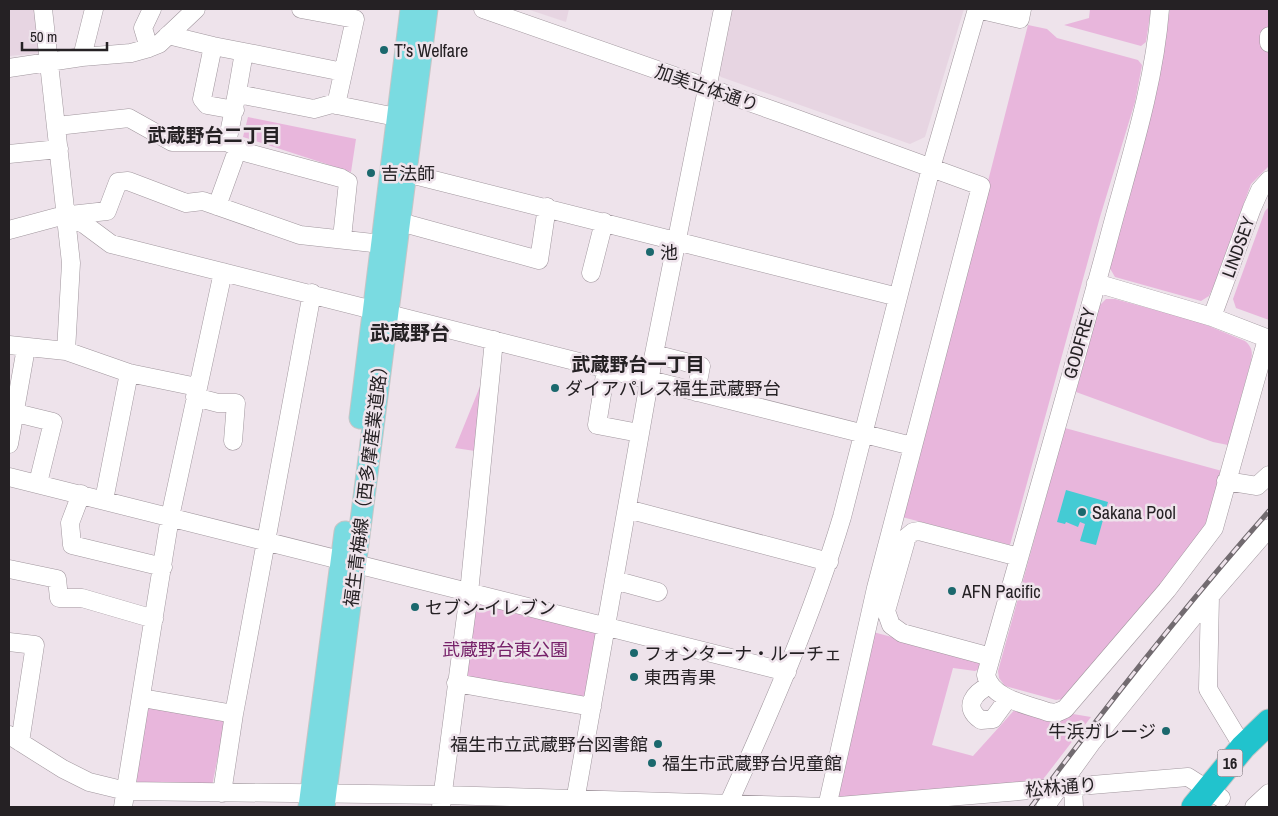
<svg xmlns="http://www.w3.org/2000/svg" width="1278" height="816" font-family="'Archivo Narrow','Noto Sans JP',sans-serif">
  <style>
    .built { fill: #e7d5e2 }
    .green { fill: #e8b6dc }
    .water { fill: #44cbd4 }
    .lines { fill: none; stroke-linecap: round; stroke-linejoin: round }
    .minor-casing { stroke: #a1979e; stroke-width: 19 }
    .major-casing { stroke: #c6c5c6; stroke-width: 23 }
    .highway-casing { stroke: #c6c5c6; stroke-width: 27 }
    .minor { stroke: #fff; stroke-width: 18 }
    .major { stroke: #7adbe1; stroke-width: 21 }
    .highway { stroke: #21c3cd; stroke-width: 25 }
    .rail-casing { stroke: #726b70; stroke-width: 5 }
    .rail { stroke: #eee3eb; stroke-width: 3; stroke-dasharray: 9; stroke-linecap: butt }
    .poi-dot { fill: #1b686d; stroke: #eee3eb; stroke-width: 2 }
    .labels { text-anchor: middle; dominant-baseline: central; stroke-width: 5; stroke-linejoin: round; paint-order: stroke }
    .shield { fill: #eee3eb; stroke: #615b60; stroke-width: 1 }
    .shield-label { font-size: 16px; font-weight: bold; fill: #252124 }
    .poi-label { font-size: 18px; fill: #252124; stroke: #eee3eb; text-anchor: start }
    .street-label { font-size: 18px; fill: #252124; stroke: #eee3eb }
    .park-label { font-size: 18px; fill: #762169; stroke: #eee3eb }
    .neighbourhood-label { font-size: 19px; font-weight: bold; fill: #252124; stroke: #eee3eb }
    .quarter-label { font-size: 20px; font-weight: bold; fill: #252124; stroke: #eee3eb }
  </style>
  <rect width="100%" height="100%" fill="#eee3eb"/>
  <path class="built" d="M 9,9 L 36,9 L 41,53 L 9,56 Z
    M 527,9 L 569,9 L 566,22 Z
    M 730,9 L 964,9 L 925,137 L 910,144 L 721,77 L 717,73 Z"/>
  <path class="green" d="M 1090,9 L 1151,9 L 1146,42 L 1141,46 L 1064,25 L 1089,18 Z
    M 1170,9 L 1269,9 L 1269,166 L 1251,184 L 1214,285 L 1209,296 L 1201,301 L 1115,277 L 1108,265 L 1159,76 Z
    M 1028,25 L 1047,29 L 1057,38 L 1138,60 L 1142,65 L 1135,102 L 1100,217 L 1010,545 L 902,517 Z
    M 248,117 L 356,139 L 351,172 L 243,137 Z
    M 1269,207 L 1269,320 L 1236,308 L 1233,299 L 1265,211 Z
    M 1106,299 L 1115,299 L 1199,322 L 1245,341 C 1252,347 1253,352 1251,361 L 1228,445 L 1213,442 L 1076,392 L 1098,307 Z
    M 483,379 L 475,451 L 455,448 Z
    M 1065,428 L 1222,471 L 1209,517 L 1193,546 L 1068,698 L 1056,700 L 1005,686 L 999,678 L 998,671 Z
    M 477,601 L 596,631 L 598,634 L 589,700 L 465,681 Z
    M 873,632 L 975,659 L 980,664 L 979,669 L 975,671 L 953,668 L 932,745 L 973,756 L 1019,705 L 1091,717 L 1041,782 L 842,800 L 838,794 Z
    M 143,703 L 226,717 L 212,786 L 139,785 L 132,776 Z"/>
  <path class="water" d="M 1066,490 L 1108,502 L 1096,545 L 1080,541 L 1085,524 L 1080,522 L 1078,527 L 1066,522 L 1065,524 L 1057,522 Z"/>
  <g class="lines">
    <defs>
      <path id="minor" d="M 43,9 L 71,263 L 66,351
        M 301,9 L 355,19 L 336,105
        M 483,9 L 786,115 L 981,186 L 876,588 L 827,807
        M 977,9 L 1020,19 L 1022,9
        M 1160,9 C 1154,89 1127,168 1107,245 C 1068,389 1026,532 986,675 C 991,699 1029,705 1048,712 L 1056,713 L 1065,709 L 1167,590 L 1214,528 L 1267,339
        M 168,35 L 213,46
        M 1269,36 L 1269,43
        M 149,48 L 143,28 L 152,9
        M 244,52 L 343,72
        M 82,57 L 94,9
        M 9,68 L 82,57 L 131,53 L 149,48 L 159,44 L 196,9
        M 238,94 L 314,109 L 332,104 L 396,117
        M 57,126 L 129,118 L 172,142 L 227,142 L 248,153 L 341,178 L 348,182 L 342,238
        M 227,142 C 234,112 239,82 244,52 L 213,46 L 202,99 L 207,105 L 235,110
        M 9,154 L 59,149
        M 394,170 L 898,297
        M 217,206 L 238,148
        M 66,217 L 84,224 L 111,244 L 912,446
        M 400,222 L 539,260 L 547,207
        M 9,230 L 61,216 L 107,211 L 118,182 L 128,181 L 186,203 L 203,201 L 300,235 L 382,244
        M 591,273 L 604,222
        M 1096,283 L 1212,317 L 1269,339
        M 1212,317 L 1252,208 L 1260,190 L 1269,180
        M 9,345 L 66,351 L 129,373 L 197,387
        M 654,354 L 701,366 L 696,392
        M 606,369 L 597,425 L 639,433
        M 195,397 L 218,403 L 236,403 L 233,441
        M 16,413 L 53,422 L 38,483
        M 9,444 L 26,348
        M 9,477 L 787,672
        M 1226,481 L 1257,486 L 1269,475
        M 81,494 L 70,523 L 72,545 L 163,567
        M 104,500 L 129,373
        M 627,509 L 829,562
        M 9,569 L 57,579 L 59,598 L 82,598 L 154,619
        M 614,580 L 658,592
        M 9,642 L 35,645 L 20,742
        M 991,657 L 902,633 L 891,625 L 886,611 L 907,537 L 913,532 L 919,531 L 1019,557
        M 456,683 L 592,707
        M 990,685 C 974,693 962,707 981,720 L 993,719 L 1004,704 L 1004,696
        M 142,698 L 234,714
        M 9,735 L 63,769 L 89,782 L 126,791 L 443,795 L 827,807 L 1188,777 L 1221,798
        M 1243,747 L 1208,689 L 1210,596 L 1269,528
        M 1073,786 L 1074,807
        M 222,793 L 234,714 L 312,293
        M 123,807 L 170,517 L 223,272
        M 441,807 L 469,593 L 494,340
        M 574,807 L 654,354 L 723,9
        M 727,807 C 770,712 812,617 842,517 L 931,168 L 977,9
        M 1045,807 L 1092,742 L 1210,596
        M 1254,807 L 1269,793"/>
      <path id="major" d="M 360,418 L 411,9
        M 309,807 L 345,532
        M 324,807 L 427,9"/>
      <path id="highway" d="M 1194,807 L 1243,747 L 1269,722"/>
    </defs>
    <use href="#minor" class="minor-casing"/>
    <use href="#major" class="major-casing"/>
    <use href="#highway" class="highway-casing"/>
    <use href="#minor" class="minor"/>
    <use href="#major" class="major"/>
    <use href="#highway" class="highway"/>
    <defs>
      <path id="rail" d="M 1031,807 C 1107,705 1185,606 1269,511"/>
    </defs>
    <use href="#rail" class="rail-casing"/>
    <use href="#rail" class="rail"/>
  </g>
  <g class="poi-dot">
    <circle cx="384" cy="50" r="5"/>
    <circle cx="371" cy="173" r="5"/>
    <circle cx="650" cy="252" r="5"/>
    <circle cx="555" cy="388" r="5"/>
    <circle cx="1082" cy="512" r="5"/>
    <circle cx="952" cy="591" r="5"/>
    <circle cx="415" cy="607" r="5"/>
    <circle cx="634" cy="653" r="5"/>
    <circle cx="634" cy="677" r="5"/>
    <circle cx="1166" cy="731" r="5"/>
    <circle cx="658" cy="744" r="5"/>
    <circle cx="652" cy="763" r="5"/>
  </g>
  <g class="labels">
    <rect class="shield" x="1217.5" y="749.5" width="25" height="27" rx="4"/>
    <g class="shield-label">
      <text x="1230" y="763">16</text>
    </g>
    <g class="poi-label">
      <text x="394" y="50">T’s Welfare</text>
      <text x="381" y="173">吉法師</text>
      <text x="660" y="252">池</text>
      <text x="565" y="388">ダイアパレス福生武蔵野台</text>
      <text x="1092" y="512">Sakana Pool</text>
      <text x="962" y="591">AFN Pacific</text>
      <text x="425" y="607">セブン-イレブン</text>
      <text x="644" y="653">フォンターナ・ルーチェ</text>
      <text x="644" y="677">東西青果</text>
      <text x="1156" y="731" text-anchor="end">牛浜ガレージ</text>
      <text x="648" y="744" text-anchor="end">福生市立武蔵野台図書館</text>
      <text x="662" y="763">福生市武蔵野台児童館</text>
    </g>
    <g class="street-label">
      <text transform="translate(707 88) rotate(19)">加美立体通り</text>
      <text transform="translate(1238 247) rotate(-70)">LINDSEY</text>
      <text transform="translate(1079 343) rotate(-74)">GODFREY</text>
      <text transform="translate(366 482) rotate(-83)">福生青梅線（西多摩産業道路）</text>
      <text transform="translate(1061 787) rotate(-5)">松林通り</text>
    </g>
    <g class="park-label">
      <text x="505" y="649">武蔵野台東公園</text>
    </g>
    <g class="neighbourhood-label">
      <text x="214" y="135">武蔵野台二丁目</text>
      <text x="638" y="364">武蔵野台一丁目</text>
    </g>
    <g class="quarter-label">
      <text x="410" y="332">武蔵野台</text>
    </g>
  </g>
  <rect width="1278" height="816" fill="none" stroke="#252124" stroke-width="20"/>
  <path d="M22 42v8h85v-8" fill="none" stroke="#252124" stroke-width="2.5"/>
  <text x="30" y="42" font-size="15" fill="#252124" stroke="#eee3eb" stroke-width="4" paint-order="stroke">50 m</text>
</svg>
